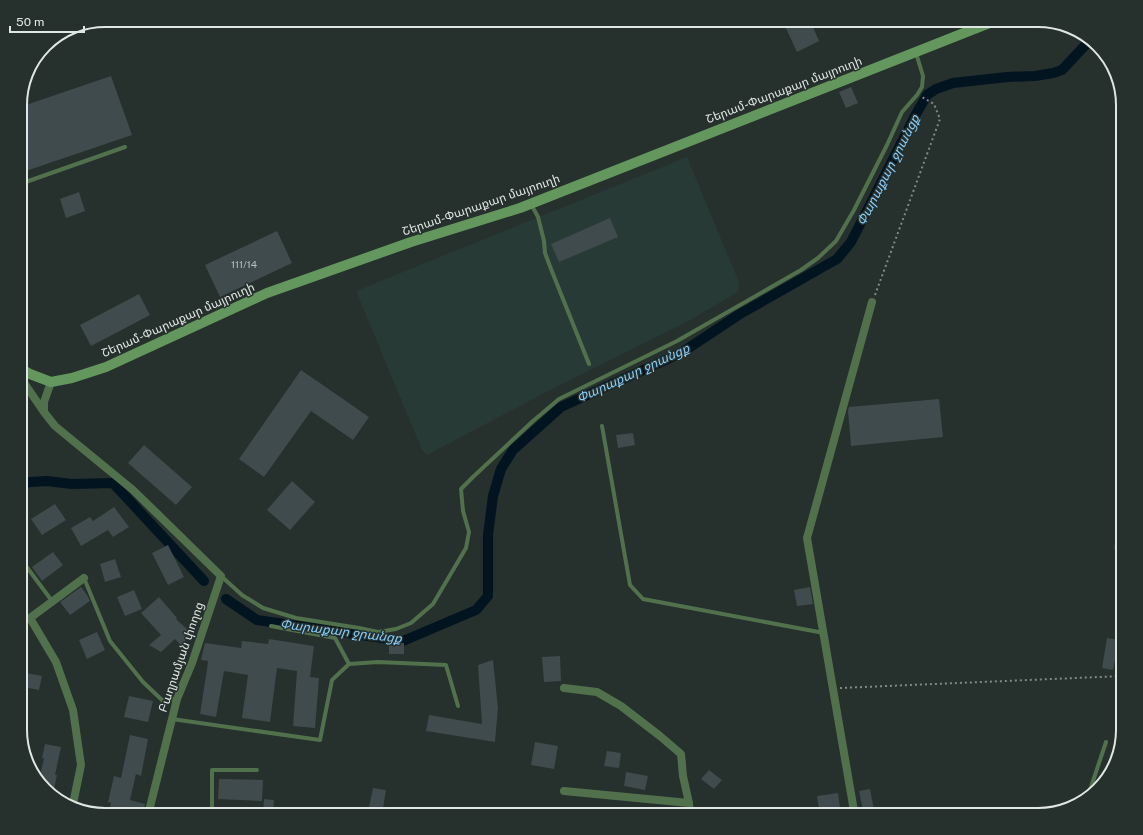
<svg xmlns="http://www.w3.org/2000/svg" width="1143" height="835" font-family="'Public Sans','Noto Sans Armenian',sans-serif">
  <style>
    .built { fill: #283a35 }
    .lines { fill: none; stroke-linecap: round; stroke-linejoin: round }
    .canal { stroke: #021420; stroke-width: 10 }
    .building { fill: #3f4b4c }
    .path { stroke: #808986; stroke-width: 2; stroke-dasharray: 2 3; stroke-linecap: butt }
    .lane { stroke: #51714d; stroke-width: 4 }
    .street { stroke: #51714d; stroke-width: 8 }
    .secondary { stroke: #63975d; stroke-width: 10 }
    .labels { text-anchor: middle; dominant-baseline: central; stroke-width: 3; stroke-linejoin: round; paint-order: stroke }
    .number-label { font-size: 10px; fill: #b8bfbe }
    .street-label { font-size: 12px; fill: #e0e6e4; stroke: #26302d }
    .water-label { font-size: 13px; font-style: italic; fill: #87cdfb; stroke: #26302d }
    .rim { fill: none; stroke: #e0e6e4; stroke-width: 2 }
  </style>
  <rect width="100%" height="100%" fill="#26302d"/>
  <path class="built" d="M 687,157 L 739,282 L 738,292 L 685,323 L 554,388 L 427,455 L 422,450 L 356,291 Z"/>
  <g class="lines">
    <path class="canal" d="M 20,484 L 30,482 L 47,481 L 72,484 L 113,483 L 204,581
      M 226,599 L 257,620 L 403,641 L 476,610 L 488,596 L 488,535 L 493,496 L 501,469 L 513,450 L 561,407 L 681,353 L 740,314 L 837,259 L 851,242 L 916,114 L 927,95 L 936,89 L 953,83 L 1007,77 L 1035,76 L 1053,73 L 1062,70 L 1091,39"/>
  </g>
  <path class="building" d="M 788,20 L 810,20 L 819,41 L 797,52 L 783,22 Z
    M 111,76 L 132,135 L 20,173 L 20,107 Z
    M 851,87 L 858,103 L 846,108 L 839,92 Z
    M 79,192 L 85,211 L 66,218 L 60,199 Z
    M 610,218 L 618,237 L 559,262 L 551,244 Z
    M 277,231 L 292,263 L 220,297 L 205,265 Z
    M 139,294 L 150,315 L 91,346 L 80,325 Z
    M 301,370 L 369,417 L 353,440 L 311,411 L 264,477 L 239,459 Z
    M 939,399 L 943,437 L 851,446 L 848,410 L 849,407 Z
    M 633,433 L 635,445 L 618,448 L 616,435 Z
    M 144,445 L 192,487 L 176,505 L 128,463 Z
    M 292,481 L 315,502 L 290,530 L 267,510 Z
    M 55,504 L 66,520 L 42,535 L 31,519 Z
    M 114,507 L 129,527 L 113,537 L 108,530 L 81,546 L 71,528 L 90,517 L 93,521 Z
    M 1118,522 L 1123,522 L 1123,550 L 1114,549 Z
    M 168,545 L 184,577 L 168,585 L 152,553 Z
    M 53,552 L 63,565 L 42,581 L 32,567 Z
    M 115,559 L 121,577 L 105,582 L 100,564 Z
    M 81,587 L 87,595 L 90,601 L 70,615 L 60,602 Z
    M 810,587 L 813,604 L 797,606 L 794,590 Z
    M 134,590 L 142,609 L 125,616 L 117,597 Z
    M 159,597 L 177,618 L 176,619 L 192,634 L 181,645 L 175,639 L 161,652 L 149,645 L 161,635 L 141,613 Z
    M 97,632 L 105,650 L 87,659 L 79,640 Z
    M 1107,638 L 1119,640 L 1113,670 L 1102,668 Z
    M 269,639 L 314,646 L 310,677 L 319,678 L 315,728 L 293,726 L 297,671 L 277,668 L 270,722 L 242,718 L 248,675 L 224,671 L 216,717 L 200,714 L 207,669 L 208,661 L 201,660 L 205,643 L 241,648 L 242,641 L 268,644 Z
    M 389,642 L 404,643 L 404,654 L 389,654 Z
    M 560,656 L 561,681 L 544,682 L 542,657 Z
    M 493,660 L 498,708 L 495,742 L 426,731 L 429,715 L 482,724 L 478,665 Z
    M 26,673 L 42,676 L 39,690 L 23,687 Z
    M 129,696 L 153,701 L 148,722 L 124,717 Z
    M 130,735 L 148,739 L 141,776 L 136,774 L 130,800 L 145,804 L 143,815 L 108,815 L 111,803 L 108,802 L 114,776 L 121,778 Z
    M 535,742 L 558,746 L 554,769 L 531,765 Z
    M 45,744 L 61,747 L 55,775 L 57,775 L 54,789 L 45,787 L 39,781 L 44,758 L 42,758 Z
    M 607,751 L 621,753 L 619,768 L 604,766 Z
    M 709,770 L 722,780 L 714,789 L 701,779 Z
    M 626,772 L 648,776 L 645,790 L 624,786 Z
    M 219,779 L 263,780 L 262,801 L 218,799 Z
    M 373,788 L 386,790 L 382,815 L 368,812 Z
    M 870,789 L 875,815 L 864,815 L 859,791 Z
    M 838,793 L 841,815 L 820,815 L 817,796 Z
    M 264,799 L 274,800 L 273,815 L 263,815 Z"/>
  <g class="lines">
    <path class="path" d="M 875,295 L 940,119 L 934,104 L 922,97
      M 840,688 L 1123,676"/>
    <path class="lane" d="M 20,184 L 125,147
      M 531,204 L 538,217 L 544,241 L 545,253 L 551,269 L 589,364
      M 602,426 L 630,585 L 643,599 L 824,633
      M 20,558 L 52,601
      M 221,576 L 242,595 L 263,608 L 296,618 L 359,628 L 378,632 L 396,629 L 411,623 L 433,604 L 466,548 L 469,532 L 463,511 L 461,489 L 474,476 L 533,421 L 559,399 L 677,341 L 801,270 L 818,258 L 836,241 L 854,210 L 887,145 L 902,112 L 917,95 L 922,87 L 923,76 L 916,53
      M 84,578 L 110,641 L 143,682 L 162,700 L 177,699
      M 271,626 L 335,638 L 349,664
      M 172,719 L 320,740 L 332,680 L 349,664 L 378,662 L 446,665 L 458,706
      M 1088,796 L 1106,742
      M 210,815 L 212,806 L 212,770 L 257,770"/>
    <path class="street" d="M 20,377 L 44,412
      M 51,382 L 44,402 L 44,412 L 55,426 L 133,490 L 221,576 L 192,663 L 177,699 L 148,815
      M 564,688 L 597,692 L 621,706 L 660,736 L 681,754 L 683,776 L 689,803 L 690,815
      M 564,791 L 689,803
      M 73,804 L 81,765 L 73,710 L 56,662 L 30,618 L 84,578
      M 855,815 L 854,811 L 807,538 L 872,302"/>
    <path class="secondary" d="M 20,368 L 30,374 L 51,382 L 72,378 L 106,367 L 267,293 L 411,242 L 520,208 L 997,20"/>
  </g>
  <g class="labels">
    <g class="number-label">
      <text x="244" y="264">111/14</text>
    </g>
    <g class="street-label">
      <text transform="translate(784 90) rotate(-21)">Շերամ-Փարաքար մայրուղի</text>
      <text transform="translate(481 205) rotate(-19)">Շերամ-Փարաքար մայրուղի</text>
      <text transform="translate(178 320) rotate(-24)">Շերամ-Փարաքար մայրուղի</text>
      <text transform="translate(181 657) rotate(-71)">Բաղրամյան փողոց</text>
    </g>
    <g class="water-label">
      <text transform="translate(888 170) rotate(-63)">Փարաքար ջրանցք</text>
      <text transform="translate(633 373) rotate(-25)">Փարաքար ջրանցք</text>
      <text transform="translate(341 631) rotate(7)">Փարաքար ջրանցք</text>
    </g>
  </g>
  <path d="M0 0H1143V835H0ZM105 27H1038A78 78 0 0 1 1116 105V730A78 78 0 0 1 1038 808H105A78 78 0 0 1 27 730V105A78 78 0 0 1 105 27Z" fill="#26302d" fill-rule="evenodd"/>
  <path class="rim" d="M105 27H1038A78 78 0 0 1 1116 105V730A78 78 0 0 1 1038 808H105A78 78 0 0 1 27 730V105A78 78 0 0 1 105 27Z"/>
  <path d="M10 26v6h74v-6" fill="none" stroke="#e0e6e4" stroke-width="2"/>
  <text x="16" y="26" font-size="12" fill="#e0e6e4" stroke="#26302d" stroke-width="3" paint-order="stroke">50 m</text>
</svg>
